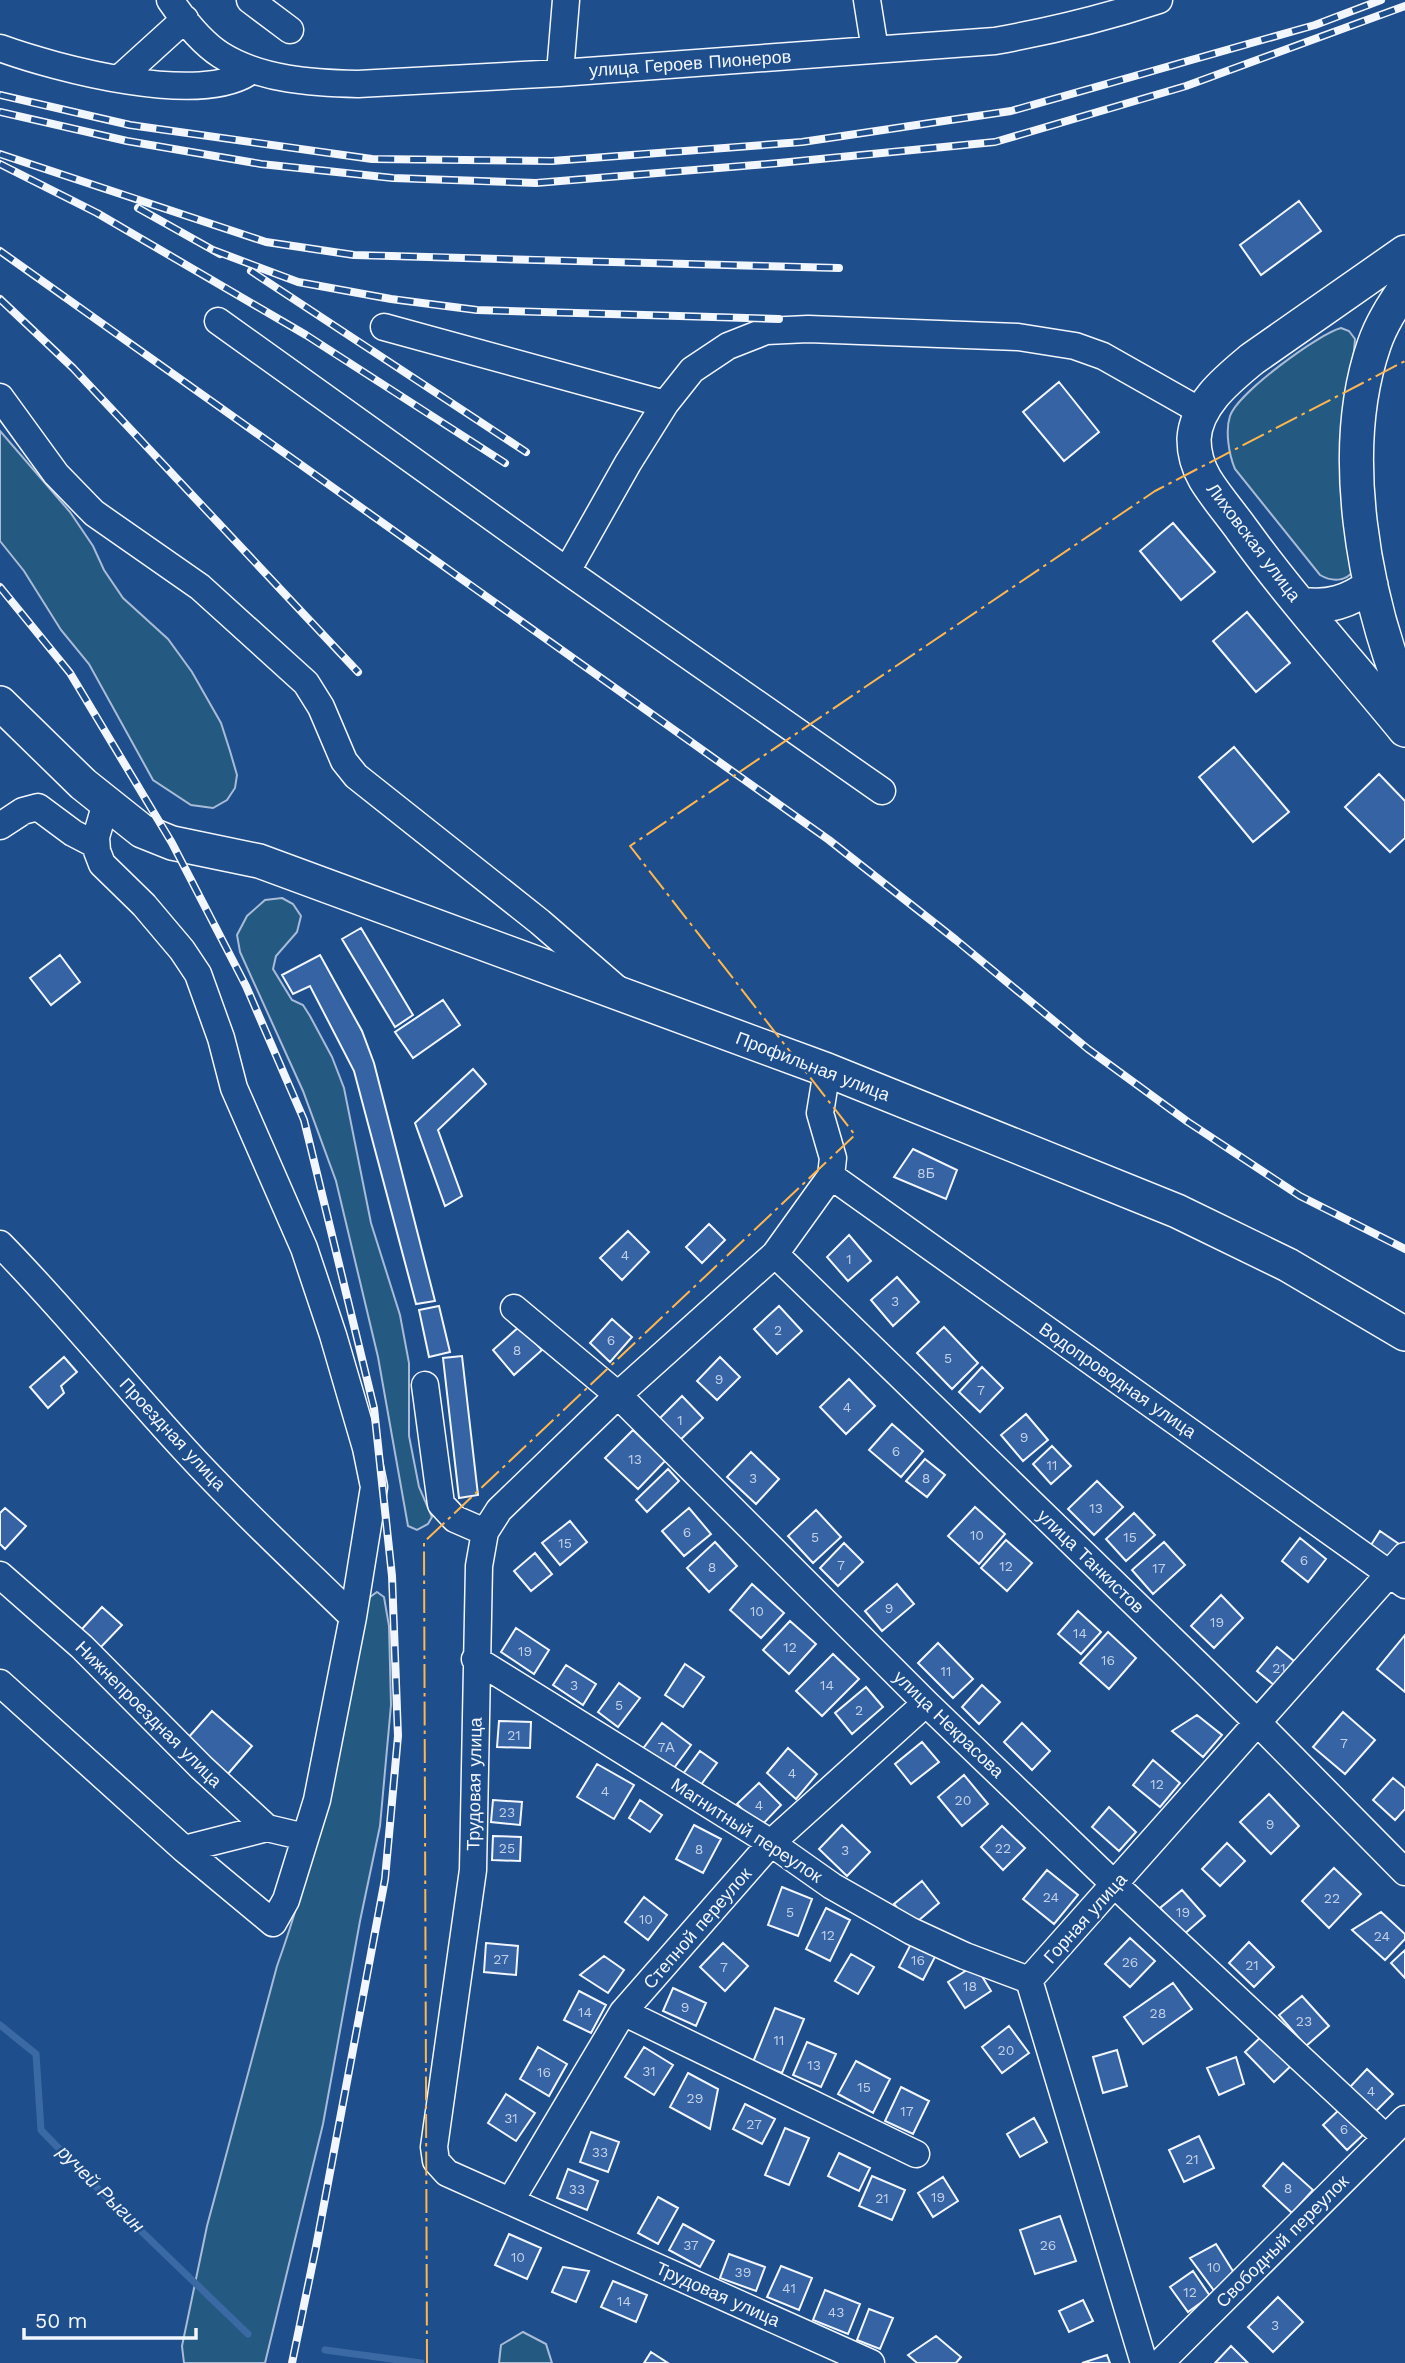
<svg xmlns="http://www.w3.org/2000/svg" width="1405" height="2363" font-family="'Work Sans',sans-serif">
  <style>
    .green { fill: #245a82; stroke: #a8bbd7; stroke-width: 2 }
    .lines { fill: none; stroke-linecap: round; stroke-linejoin: round }
    .stream { stroke: #3b69a3; stroke-width: 7 }
    .building { fill: #3563a3; stroke: #f2f6ff; stroke-width: 2 }
    .minor-casing { stroke: #f2f6ff; stroke-width: 29 }
    .major-casing { stroke: #f2f6ff; stroke-width: 36 }
    .minor { stroke: #1f4e8c; stroke-width: 26 }
    .major { stroke: #1f4e8c; stroke-width: 33 }
    .rail-casing { stroke: #f2f6ff; stroke-width: 8 }
    .rail { stroke: #1f4e8c; stroke-width: 5; stroke-dasharray: 16; stroke-linecap: butt }
    .power { stroke: #ffb74d; stroke-width: 2; stroke-dasharray: 24 5 3.5 5; stroke-linecap: butt }
    .labels { text-anchor: middle; dominant-baseline: central; stroke-width: 5; stroke-linejoin: round; paint-order: stroke }
    .number-label { font-size: 14px; fill: #c3d1e8 }
    .street-label { font-size: 18px; fill: #f2f6ff; stroke: #1f4e8c }
    .water-label { font-size: 19px; font-style: italic; fill: #f2f6ff; stroke: #1f4e8c }
  </style>
  <rect width="100%" height="100%" fill="#1f4e8c"/>
  <path class="green" d="M 1341,328 L 1349,331 L 1355,339 L 1345,460 L 1354,570 C 1346,582 1332,582 1320,575 L 1235,469 C 1229,455 1225,431 1230,416 C 1238,393 1318,334 1341,328 Z
    M 0,431 L 70,512 L 93,546 L 104,570 L 123,598 L 168,639 L 192,672 L 221,723 L 230,751 L 237,775 L 235,788 L 227,800 L 213,808 L 191,805 L 153,780 L 89,664 L 61,630 L 24,571 L 0,541 Z
    M 282,898 L 293,904 L 301,916 L 297,932 L 276,956 L 273,969 L 292,1000 L 303,1005 L 310,1016 L 332,1057 L 344,1088 L 371,1223 L 400,1315 L 409,1363 L 409,1436 L 419,1487 L 432,1517 L 428,1524 L 417,1530 L 408,1526 L 378,1357 L 336,1181 L 303,1091 L 240,952 L 237,935 L 247,916 L 265,900 Z
    M 377,1592 L 384,1597 L 389,1626 L 391,1705 L 380,1826 L 360,1921 L 323,2124 L 265,2363 L 184,2363 L 182,2346 L 207,2226 L 277,1966 C 319,1850 341,1727 365,1605 L 370,1597 Z
    M 523,2332 L 546,2344 L 552,2363 L 499,2363 L 501,2345 Z"/>
  <g class="lines">
    <path class="stream" d="M 0,2025 L 36,2054 L 41,2130 L 111,2202 L 248,2334
      M 325,2350 L 421,2363"/>
  </g>
  <path class="building" d="M 1299,201 L 1321,231 L 1261,275 L 1240,245 Z
    M 1059,382 L 1099,432 L 1064,461 L 1023,412 Z
    M 1173,523 L 1215,572 L 1181,600 L 1140,551 Z
    M 1247,612 L 1290,663 L 1256,692 L 1213,641 Z
    M 1234,747 L 1289,812 L 1253,842 L 1199,777 Z
    M 1379,774 L 1405,801 L 1405,838 L 1390,852 L 1345,807 Z
    M 361,928 L 413,1015 L 395,1027 L 342,939 Z
    M 60,955 L 80,982 L 51,1005 L 30,978 Z
    M 320,955 L 362,1031 L 374,1063 L 435,1301 L 416,1304 L 354,1071 L 310,986 L 293,994 L 282,975 Z
    M 443,1000 L 460,1025 L 413,1058 L 395,1032 Z
    M 473,1069 L 486,1084 L 438,1130 L 462,1196 L 445,1206 L 415,1123 Z
    M 913,1149 L 957,1170 L 946,1199 L 894,1177 Z
    M 709,1224 L 725,1240 L 702,1263 L 686,1247 Z
    M 628,1231 L 649,1252 L 622,1280 L 600,1258 Z
    M 849,1235 L 871,1261 L 848,1281 L 827,1257 Z
    M 897,1277 L 919,1302 L 893,1326 L 871,1300 Z
    M 439,1306 L 450,1352 L 429,1357 L 419,1310 Z
    M 779,1306 L 802,1331 L 777,1354 L 754,1329 Z
    M 612,1319 L 632,1337 L 610,1362 L 590,1343 Z
    M 520,1326 L 542,1350 L 514,1375 L 493,1350 Z
    M 944,1327 L 978,1363 L 952,1389 L 917,1353 Z
    M 462,1356 L 478,1495 L 459,1498 L 443,1358 Z
    M 64,1357 L 77,1372 L 61,1386 L 64,1393 L 48,1408 L 30,1387 Z
    M 720,1357 L 740,1377 L 717,1400 L 697,1381 Z
    M 982,1367 L 1003,1388 L 980,1412 L 959,1392 Z
    M 849,1379 L 875,1406 L 846,1434 L 820,1407 Z
    M 682,1396 L 703,1418 L 677,1443 L 656,1422 Z
    M 1026,1414 L 1048,1440 L 1023,1461 L 1001,1435 Z
    M 892,1424 L 923,1451 L 901,1477 L 869,1450 Z
    M 633,1430 L 665,1461 L 638,1489 L 605,1458 Z
    M 1052,1446 L 1071,1466 L 1051,1484 L 1033,1464 Z
    M 751,1452 L 779,1479 L 756,1504 L 727,1477 Z
    M 925,1459 L 945,1475 L 927,1497 L 906,1481 Z
    M 668,1469 L 679,1481 L 647,1512 L 636,1500 Z
    M 1097,1481 L 1123,1507 L 1094,1535 L 1068,1509 Z
    M 975,1507 L 1005,1534 L 979,1564 L 948,1536 Z
    M 5,1508 L 26,1526 L 5,1549 L 0,1544 L 0,1513 Z
    M 689,1508 L 711,1534 L 684,1556 L 662,1531 Z
    M 816,1510 L 841,1537 L 813,1563 L 788,1536 Z
    M 1134,1513 L 1155,1535 L 1126,1561 L 1106,1539 Z
    M 570,1521 L 587,1542 L 560,1565 L 542,1543 Z
    M 1380,1531 L 1399,1544 L 1389,1558 L 1371,1545 Z
    M 1300,1538 L 1326,1559 L 1308,1582 L 1282,1561 Z
    M 1006,1540 L 1032,1563 L 1007,1591 L 981,1568 Z
    M 715,1542 L 737,1566 L 709,1592 L 687,1568 Z
    M 1164,1542 L 1185,1565 L 1153,1594 L 1132,1570 Z
    M 844,1543 L 863,1562 L 838,1586 L 820,1568 Z
    M 535,1553 L 552,1574 L 531,1591 L 514,1571 Z
    M 752,1584 L 784,1613 L 761,1638 L 730,1610 Z
    M 897,1584 L 914,1604 L 882,1631 L 865,1611 Z
    M 1221,1595 L 1243,1618 L 1214,1648 L 1191,1626 Z
    M 102,1607 L 122,1625 L 100,1648 L 81,1630 Z
    M 1078,1611 L 1101,1632 L 1081,1654 L 1058,1634 Z
    M 790,1621 L 816,1644 L 789,1674 L 763,1650 Z
    M 516,1628 L 549,1650 L 534,1674 L 501,1652 Z
    M 1108,1632 L 1136,1658 L 1109,1689 L 1080,1663 Z
    M 1405,1635 L 1405,1692 L 1377,1669 Z
    M 938,1643 L 973,1679 L 953,1698 L 918,1663 Z
    M 1277,1647 L 1300,1666 L 1280,1690 L 1257,1671 Z
    M 833,1654 L 859,1679 L 822,1716 L 796,1691 Z
    M 685,1664 L 704,1677 L 683,1707 L 665,1695 Z
    M 566,1665 L 596,1684 L 583,1705 L 553,1685 Z
    M 619,1683 L 640,1698 L 618,1727 L 598,1712 Z
    M 982,1685 L 1000,1702 L 979,1724 L 962,1707 Z
    M 866,1687 L 883,1707 L 852,1734 L 835,1713 Z
    M 212,1711 L 252,1746 L 227,1775 L 187,1739 Z
    M 1343,1712 L 1375,1740 L 1345,1774 L 1313,1747 Z
    M 1197,1715 L 1222,1735 L 1203,1757 L 1172,1731 Z
    M 499,1721 L 531,1722 L 530,1748 L 497,1747 Z
    M 662,1723 L 691,1745 L 671,1772 L 642,1750 Z
    M 1022,1723 L 1050,1751 L 1032,1770 L 1004,1742 Z
    M 922,1742 L 939,1762 L 911,1784 L 895,1764 Z
    M 788,1748 L 817,1774 L 796,1799 L 767,1773 Z
    M 700,1751 L 717,1763 L 700,1786 L 683,1774 Z
    M 1153,1760 L 1180,1783 L 1160,1807 L 1133,1785 Z
    M 597,1764 L 634,1785 L 614,1819 L 577,1797 Z
    M 964,1775 L 988,1804 L 962,1826 L 938,1797 Z
    M 1393,1778 L 1405,1788 L 1405,1809 L 1395,1820 L 1373,1800 Z
    M 759,1783 L 781,1805 L 760,1827 L 737,1804 Z
    M 1269,1794 L 1299,1826 L 1271,1854 L 1240,1822 Z
    M 493,1800 L 522,1802 L 520,1825 L 491,1822 Z
    M 640,1800 L 662,1815 L 650,1832 L 629,1818 Z
    M 1109,1807 L 1136,1832 L 1119,1851 L 1092,1827 Z
    M 694,1825 L 721,1839 L 703,1873 L 676,1859 Z
    M 842,1825 L 870,1852 L 847,1876 L 819,1849 Z
    M 1002,1826 L 1025,1848 L 1003,1870 L 981,1847 Z
    M 493,1836 L 521,1837 L 520,1861 L 492,1860 Z
    M 1227,1843 L 1245,1861 L 1220,1886 L 1202,1869 Z
    M 1334,1868 L 1361,1894 L 1329,1928 L 1302,1901 Z
    M 1047,1870 L 1078,1895 L 1054,1924 L 1023,1899 Z
    M 922,1881 L 939,1903 L 912,1926 L 894,1904 Z
    M 782,1887 L 812,1899 L 798,1936 L 768,1925 Z
    M 1182,1890 L 1205,1916 L 1183,1935 L 1160,1908 Z
    M 644,1897 L 667,1915 L 648,1940 L 625,1922 Z
    M 826,1908 L 850,1920 L 830,1961 L 806,1949 Z
    M 1381,1912 L 1405,1934 L 1405,1939 L 1385,1960 L 1352,1930 Z
    M 1130,1938 L 1155,1961 L 1130,1987 L 1105,1964 Z
    M 913,1940 L 937,1953 L 923,1980 L 899,1967 Z
    M 1249,1942 L 1274,1967 L 1254,1987 L 1229,1963 Z
    M 486,1943 L 518,1946 L 516,1975 L 484,1972 Z
    M 723,1943 L 748,1966 L 725,1991 L 700,1967 Z
    M 1405,1950 L 1405,1978 L 1391,1963 Z
    M 851,1954 L 874,1967 L 858,1994 L 835,1981 Z
    M 604,1956 L 624,1970 L 608,1993 L 580,1975 Z
    M 975,1965 L 991,1991 L 965,2008 L 948,1982 Z
    M 1173,1983 L 1192,2009 L 1143,2044 L 1124,2017 Z
    M 673,1988 L 706,2003 L 696,2026 L 663,2011 Z
    M 579,1991 L 606,2005 L 591,2033 L 564,2020 Z
    M 1302,1996 L 1329,2026 L 1306,2046 L 1279,2015 Z
    M 775,2008 L 804,2019 L 782,2073 L 753,2062 Z
    M 1009,2026 L 1029,2053 L 1002,2073 L 982,2047 Z
    M 1265,2033 L 1294,2063 L 1274,2082 L 1245,2052 Z
    M 807,2042 L 836,2054 L 821,2087 L 793,2075 Z
    M 538,2047 L 567,2064 L 549,2096 L 520,2079 Z
    M 644,2047 L 673,2065 L 654,2095 L 625,2077 Z
    M 1117,2050 L 1127,2086 L 1103,2093 L 1093,2057 Z
    M 1236,2057 L 1244,2084 L 1219,2095 L 1207,2068 Z
    M 856,2061 L 890,2079 L 873,2113 L 838,2094 Z
    M 1367,2069 L 1393,2094 L 1375,2112 L 1350,2087 Z
    M 688,2073 L 718,2089 L 710,2129 L 670,2107 Z
    M 901,2087 L 929,2101 L 913,2134 L 885,2121 Z
    M 506,2094 L 535,2113 L 516,2141 L 488,2123 Z
    M 745,2104 L 775,2119 L 762,2144 L 733,2129 Z
    M 1341,2108 L 1365,2133 L 1347,2150 L 1323,2125 Z
    M 1034,2118 L 1047,2142 L 1020,2157 L 1007,2134 Z
    M 785,2128 L 809,2138 L 789,2185 L 765,2175 Z
    M 591,2132 L 619,2142 L 608,2172 L 580,2162 Z
    M 1199,2136 L 1214,2168 L 1184,2182 L 1169,2150 Z
    M 839,2153 L 870,2168 L 859,2191 L 828,2176 Z
    M 1283,2163 L 1313,2190 L 1292,2213 L 1263,2186 Z
    M 568,2169 L 598,2181 L 587,2210 L 557,2198 Z
    M 872,2176 L 905,2190 L 892,2220 L 859,2206 Z
    M 943,2177 L 958,2201 L 933,2217 L 918,2193 Z
    M 658,2197 L 678,2208 L 658,2244 L 638,2233 Z
    M 1060,2216 L 1076,2261 L 1035,2274 L 1020,2230 Z
    M 683,2224 L 714,2241 L 700,2267 L 669,2250 Z
    M 509,2234 L 541,2248 L 527,2279 L 495,2265 Z
    M 1216,2244 L 1236,2276 L 1215,2292 L 1190,2258 Z
    M 729,2254 L 765,2267 L 756,2291 L 720,2278 Z
    M 781,2266 L 812,2278 L 799,2310 L 767,2297 Z
    M 563,2267 L 589,2271 L 576,2302 L 552,2292 Z
    M 1193,2271 L 1210,2296 L 1188,2312 L 1170,2287 Z
    M 613,2281 L 647,2295 L 636,2322 L 601,2307 Z
    M 825,2290 L 860,2304 L 848,2334 L 813,2320 Z
    M 1278,2297 L 1303,2322 L 1273,2352 L 1248,2327 Z
    M 1083,2300 L 1093,2321 L 1069,2332 L 1059,2311 Z
    M 869,2309 L 893,2318 L 880,2349 L 857,2340 Z
    M 936,2336 L 961,2357 L 956,2363 L 917,2363 L 908,2355 Z
    M 1231,2346 L 1248,2363 L 1215,2363 Z
    M 651,2352 L 668,2363 L 644,2363 Z
    M 1107,2355 L 1110,2363 L 1082,2363 Z"/>
  <g class="lines">
    <defs>
      <path id="minor" d="M 170,0 C 183,19 202,43 221,55 C 261,80 313,83 358,84 L 560,73 L 995,41 C 1051,31 1105,18 1159,0
        M 250,0 L 290,30
        M 867,0 L 875,50
        M 0,48 C 55,68 203,108 252,70
        M 560,73 L 566,0
        M 120,78 L 185,19
        M 218,321 L 567,571 L 882,791
        M 384,327 L 665,404
        M 0,397 L 56,474 L 94,513 L 200,587 L 306,683 L 321,707 L 344,761 L 356,776 L 540,922 L 616,988
        M 567,571 L 628,463 L 665,404 L 692,370 L 728,346 L 766,331 L 808,329 L 1018,337 L 1075,346 L 1103,356 L 1202,412
        M 0,826 L 23,811 L 38,807 L 73,833 L 96,845
        M 827,1070 L 820,1113 L 833,1158 L 831,1176 L 775,1254 L 618,1395 L 499,1510 L 485,1532 L 479,1566 L 473,1870 L 434,2147 L 436,2161 L 447,2173 L 871,2363
        M 831,1176 L 1405,1585
        M 0,1244 C 65,1310 123,1383 186,1451 C 239,1509 297,1562 353,1617
        M 775,1254 L 1258,1723 L 1405,1872
        M 514,1308 L 618,1395 L 926,1703 L 1114,1884 L 1386,2138
        M 425,1385 L 441,1504 L 455,1519 L 485,1532
        M 0,1575 L 82,1647 L 201,1767 L 267,1828 L 305,1837
        M 475,1659 L 771,1843 L 832,1886 L 911,1931 L 965,1956 L 1029,1980
        M 0,1683 L 184,1849 L 273,1923 L 286,1900 L 317,1800 L 353,1617 L 374,1487 L 366,1448 L 333,1335 L 304,1248 L 234,1088 L 221,1038 L 198,974 L 182,950 L 144,905 L 102,864 L 97,851 L 96,837 L 106,803
        M 184,1849 L 267,1828
        M 623,2012 L 916,2154
        M 511,2200 L 623,2012 L 771,1843 L 926,1703
        M 1144,2363 L 1029,1980 L 1405,1556
        M 1160,2363 L 1405,2119"/>
      <path id="major" d="M 1405,252 L 1252,359 C 1228,379 1196,404 1194,439 C 1194,453 1198,467 1205,479 C 1216,497 1231,514 1243,531 C 1293,600 1351,664 1405,730
        M 1405,288 C 1393,306 1381,324 1374,345 C 1337,452 1364,594 1405,697
        M 1301,604 C 1328,608 1349,602 1371,585
        M 0,703 L 83,784 L 142,831 L 172,843 L 259,861 L 827,1070 L 1177,1211 L 1288,1265 L 1405,1334"/>
    </defs>
    <use href="#minor" class="minor-casing"/>
    <use href="#major" class="major-casing"/>
    <use href="#minor" class="minor"/>
    <use href="#major" class="major"/>
    <defs>
      <path id="rail" d="M 0,95 L 130,125 L 372,159 L 552,161 L 802,142 L 1011,111 L 1315,25 L 1381,0
        M 0,112 L 127,141 L 261,164 L 393,178 L 536,183 L 779,163 L 995,142 L 1186,86 L 1405,6
        M 0,154 L 266,242 L 354,255 L 839,268
        M 0,164 L 97,213 L 306,335 L 505,463
        M 138,208 L 220,254
        M 213,250 L 298,282 L 391,299 L 477,310 L 779,319
        M 0,251 L 829,840 L 956,940 L 1088,1049 L 1188,1122 L 1300,1196 L 1405,1249
        M 251,271 L 526,452
        M 0,299 L 73,368 L 358,672
        M 0,587 L 70,673 L 172,843 L 246,986 L 304,1120 L 374,1408 L 392,1576 L 398,1736 L 385,1879 L 316,2247 L 292,2363"/>
    </defs>
    <use href="#rail" class="rail-casing"/>
    <use href="#rail" class="rail"/>
    <path class="power" d="M 427,2363 L 424,1542 L 855,1135 L 630,846 L 1155,491 L 1405,361"/>
  </g>
  <g class="labels">
    <g class="number-label">
      <text x="926" y="1173">8Б</text>
      <text x="625" y="1255">4</text>
      <text x="849" y="1259">1</text>
      <text x="895" y="1301">3</text>
      <text x="778" y="1330">2</text>
      <text x="611" y="1340">6</text>
      <text x="517" y="1350">8</text>
      <text x="948" y="1358">5</text>
      <text x="719" y="1379">9</text>
      <text x="981" y="1390">7</text>
      <text x="847" y="1407">4</text>
      <text x="680" y="1420">1</text>
      <text x="1024" y="1437">9</text>
      <text x="896" y="1451">6</text>
      <text x="635" y="1459">13</text>
      <text x="1052" y="1465">11</text>
      <text x="753" y="1478">3</text>
      <text x="926" y="1478">8</text>
      <text x="1096" y="1508">13</text>
      <text x="687" y="1532">6</text>
      <text x="977" y="1535">10</text>
      <text x="815" y="1537">5</text>
      <text x="1130" y="1537">15</text>
      <text x="565" y="1543">15</text>
      <text x="1304" y="1560">6</text>
      <text x="841" y="1565">7</text>
      <text x="1006" y="1566">12</text>
      <text x="712" y="1567">8</text>
      <text x="1159" y="1568">17</text>
      <text x="889" y="1608">9</text>
      <text x="757" y="1611">10</text>
      <text x="1217" y="1622">19</text>
      <text x="1080" y="1633">14</text>
      <text x="790" y="1647">12</text>
      <text x="525" y="1651">19</text>
      <text x="1108" y="1660">16</text>
      <text x="1279" y="1668">21</text>
      <text x="946" y="1671">11</text>
      <text x="574" y="1685">3</text>
      <text x="827" y="1685">14</text>
      <text x="619" y="1705">5</text>
      <text x="859" y="1710">2</text>
      <text x="514" y="1735">21</text>
      <text x="1344" y="1743">7</text>
      <text x="666" y="1747">7А</text>
      <text x="792" y="1773">4</text>
      <text x="1157" y="1784">12</text>
      <text x="605" y="1791">4</text>
      <text x="963" y="1800">20</text>
      <text x="759" y="1805">4</text>
      <text x="507" y="1812">23</text>
      <text x="1270" y="1824">9</text>
      <text x="507" y="1848">25</text>
      <text x="1003" y="1848">22</text>
      <text x="699" y="1849">8</text>
      <text x="845" y="1850">3</text>
      <text x="1051" y="1897">24</text>
      <text x="1332" y="1898">22</text>
      <text x="790" y="1912">5</text>
      <text x="1183" y="1912">19</text>
      <text x="646" y="1919">10</text>
      <text x="828" y="1935">12</text>
      <text x="1382" y="1936">24</text>
      <text x="501" y="1959">27</text>
      <text x="918" y="1960">16</text>
      <text x="1130" y="1962">26</text>
      <text x="1252" y="1965">21</text>
      <text x="724" y="1967">7</text>
      <text x="970" y="1986">18</text>
      <text x="685" y="2007">9</text>
      <text x="585" y="2012">14</text>
      <text x="1158" y="2013">28</text>
      <text x="1304" y="2021">23</text>
      <text x="779" y="2040">11</text>
      <text x="1006" y="2050">20</text>
      <text x="814" y="2065">13</text>
      <text x="649" y="2071">31</text>
      <text x="544" y="2072">16</text>
      <text x="864" y="2087">15</text>
      <text x="1371" y="2091">4</text>
      <text x="695" y="2098">29</text>
      <text x="907" y="2111">17</text>
      <text x="511" y="2118">31</text>
      <text x="754" y="2124">27</text>
      <text x="1344" y="2129">6</text>
      <text x="600" y="2152">33</text>
      <text x="1192" y="2159">21</text>
      <text x="1288" y="2188">8</text>
      <text x="577" y="2189">33</text>
      <text x="938" y="2197">19</text>
      <text x="882" y="2198">21</text>
      <text x="691" y="2245">37</text>
      <text x="1048" y="2245">26</text>
      <text x="518" y="2257">10</text>
      <text x="1214" y="2267">10</text>
      <text x="743" y="2272">39</text>
      <text x="789" y="2288">41</text>
      <text x="1190" y="2292">12</text>
      <text x="624" y="2301">14</text>
      <text x="836" y="2312">43</text>
      <text x="1275" y="2325">3</text>
    </g>
    <g class="street-label">
      <text transform="translate(690 63) rotate(-4)">улица Героев Пионеров</text>
      <text transform="translate(1254 542) rotate(53)">Лиховская улица</text>
      <text transform="translate(813 1066) rotate(21)">Профильная улица</text>
      <text transform="translate(1118 1380) rotate(35)">Водопроводная улица</text>
      <text transform="translate(173 1434) rotate(47)">Проездная улица</text>
      <text transform="translate(1091 1561) rotate(44)">улица Танкистов</text>
      <text transform="translate(149 1714) rotate(45)">Нижнепроездная улица</text>
      <text transform="translate(949 1724) rotate(44)">улица Некрасова</text>
      <text transform="translate(474 1784) rotate(-89)">Трудовая улица</text>
      <text transform="translate(747 1830) rotate(33)">Магнитный переулок</text>
      <text transform="translate(1085 1918) rotate(-48)">Горная улица</text>
      <text transform="translate(697 1928) rotate(-49)">Степной переулок</text>
      <text transform="translate(1282 2241) rotate(-45)">Свободный переулок</text>
      <text transform="translate(718 2294) rotate(24)">Трудовая улица</text>
    </g>
    <g class="water-label">
      <text transform="translate(101 2189) rotate(45)">ручей Рыгин</text>
    </g>
  </g>
  <path d="M24 2328v10h172v-10" fill="none" stroke="#f2f6ff" stroke-width="3.5"/>
  <text x="35" y="2328" font-size="21" fill="#f2f6ff" stroke="#1f4e8c" stroke-width="5" paint-order="stroke">50 m</text>
</svg>
